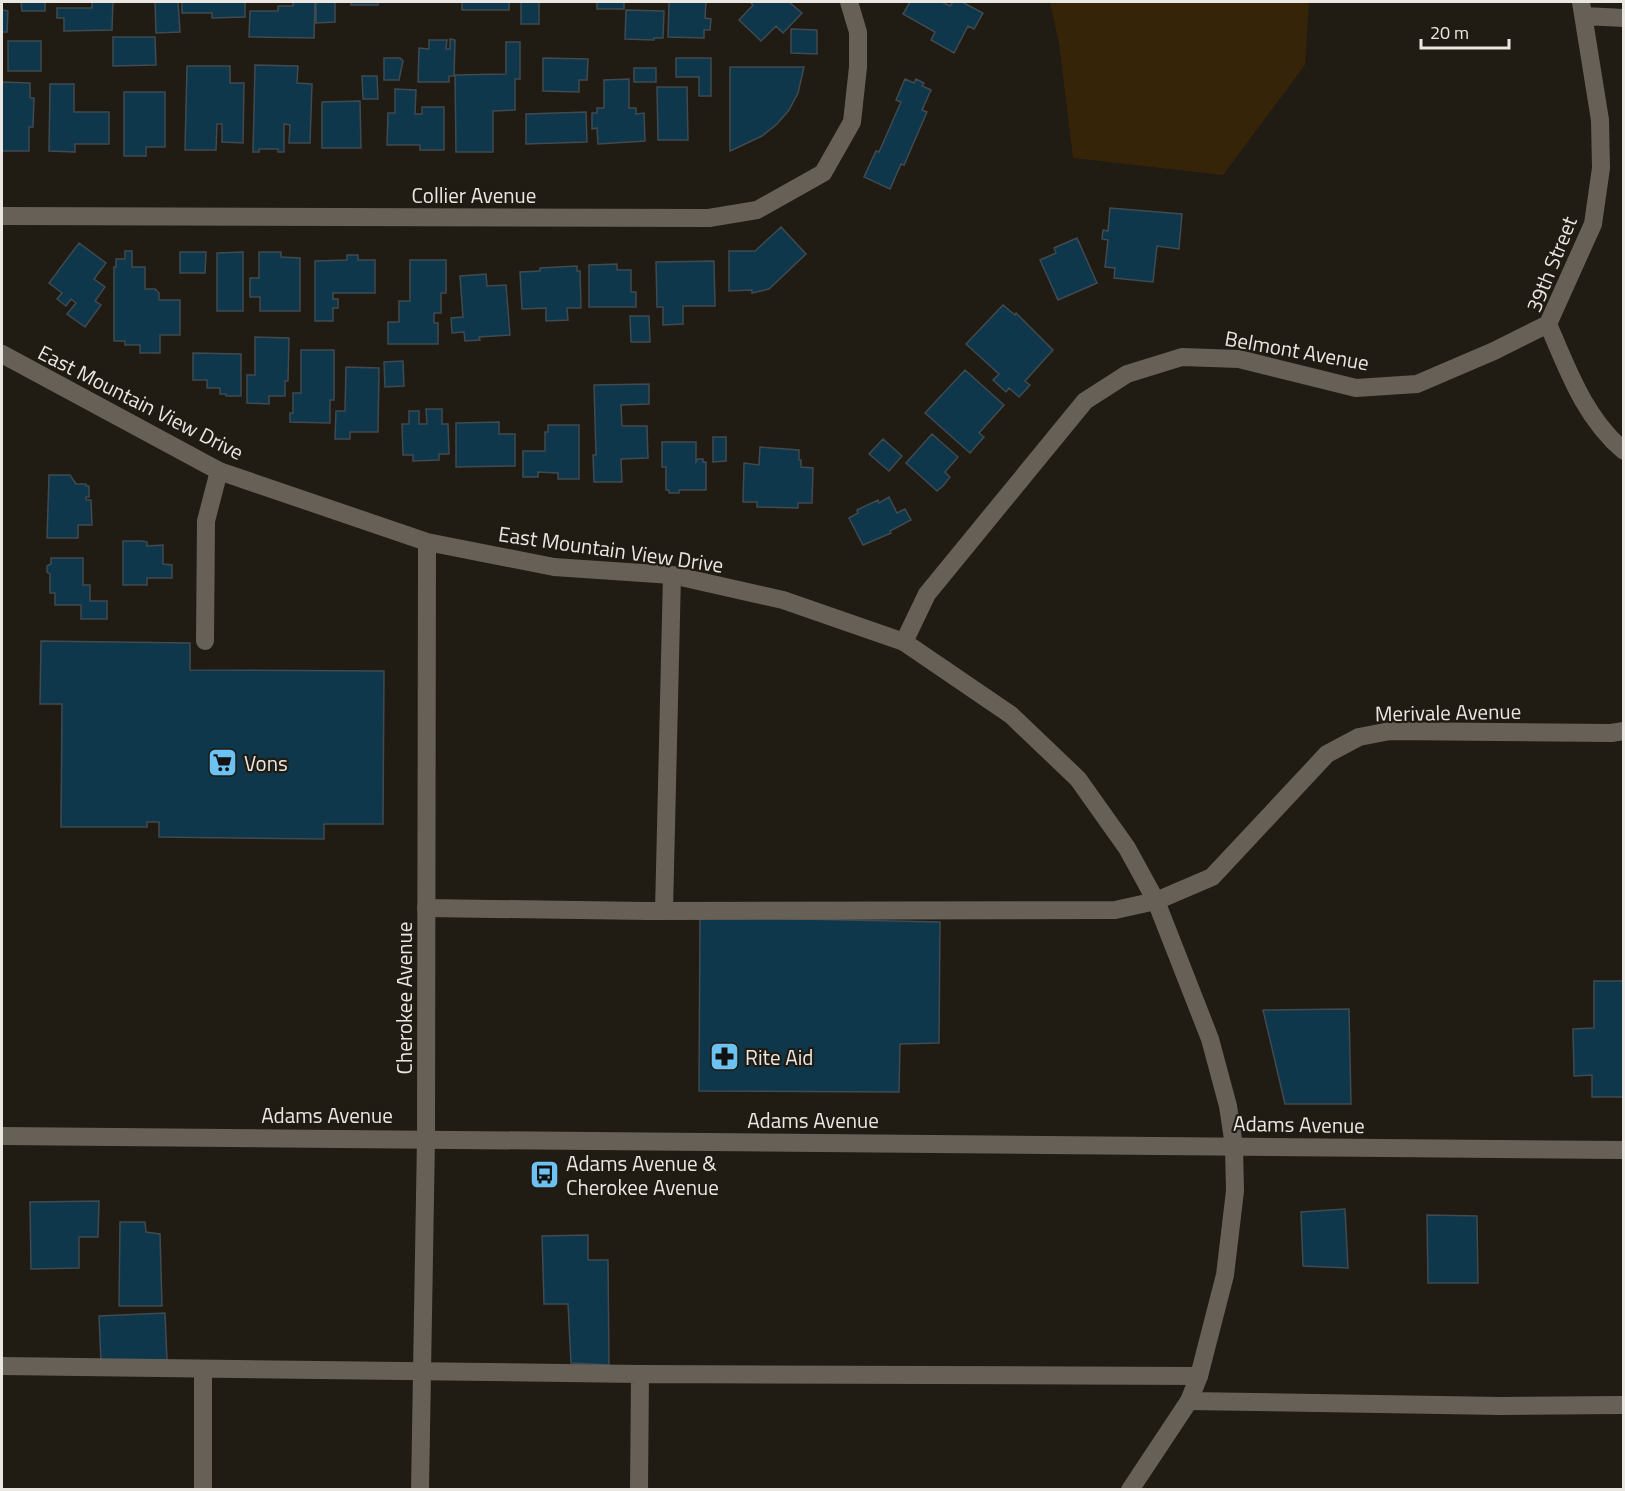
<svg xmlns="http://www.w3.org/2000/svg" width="1625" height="1491" font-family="'Titillium Web',sans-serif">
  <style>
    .green { fill: #362408 }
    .building { fill: #0e374b; stroke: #404a50; stroke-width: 1.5 }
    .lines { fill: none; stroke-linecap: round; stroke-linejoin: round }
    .service { stroke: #676057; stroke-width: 18 }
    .minor { stroke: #676057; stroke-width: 18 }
    .tertiary { stroke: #676057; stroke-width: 18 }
    .secondary { stroke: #676057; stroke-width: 18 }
    .labels { text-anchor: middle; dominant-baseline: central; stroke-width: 4.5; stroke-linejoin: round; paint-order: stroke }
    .street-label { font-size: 21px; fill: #eae6e1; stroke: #201b13 }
    .poi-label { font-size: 21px; fill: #eae6e1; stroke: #201b13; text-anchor: start }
  </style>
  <rect width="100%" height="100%" fill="#201b13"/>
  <path class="green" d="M 1050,2 L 1309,2 L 1305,65 L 1223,175 L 1073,158 L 1059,43 Z"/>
  <path class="building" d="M 21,2 L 45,2 L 45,11 L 22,11 Z
    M 92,2 L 113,2 L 112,30 L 64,31 L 64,18 L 57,18 L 57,8 L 92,8 Z
    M 155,2 L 178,2 L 180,32 L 156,33 Z
    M 182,2 L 245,2 L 245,17 L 212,18 L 212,13 L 182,13 Z
    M 293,2 L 315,2 L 314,38 L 249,37 L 250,11 L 278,11 L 278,6 L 293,6 Z
    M 316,2 L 335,2 L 335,22 L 316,23 Z
    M 351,2 L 378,2 L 378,5 L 351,5 Z
    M 462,2 L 509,2 L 509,10 L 462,10 Z
    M 521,2 L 539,2 L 539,24 L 521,24 Z
    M 597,2 L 624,2 L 624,9 L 597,9 Z
    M 669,2 L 706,2 L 705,18 L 711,19 L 710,30 L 704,30 L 704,38 L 668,37 Z
    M 750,2 L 789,2 L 802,13 L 783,33 L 776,26 L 761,41 L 739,20 L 753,5 Z
    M 910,2 L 942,2 L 950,6 L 953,2 L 962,2 L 983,13 L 974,29 L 968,26 L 954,53 L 931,40 L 935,32 L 903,14 Z
    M 2,10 L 8,11 L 7,32 L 2,32 Z
    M 626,10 L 664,11 L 663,38 L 654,38 L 654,40 L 625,39 Z
    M 791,29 L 817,30 L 817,54 L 791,53 Z
    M 113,37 L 155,37 L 156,65 L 113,66 Z
    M 450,39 L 455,40 L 454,76 L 449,76 L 449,82 L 418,82 L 419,48 L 429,49 L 429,40 L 447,40 L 446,49 L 450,49 Z
    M 8,41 L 41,41 L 41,71 L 8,71 Z
    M 506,42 L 520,42 L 520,79 L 515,79 L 515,110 L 493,111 L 493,152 L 456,152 L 455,75 L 506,74 Z
    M 384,58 L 400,58 L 403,61 L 399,80 L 384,80 Z
    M 543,58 L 588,59 L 587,80 L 579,80 L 579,92 L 543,91 Z
    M 676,58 L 711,58 L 711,96 L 699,96 L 699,77 L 676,77 Z
    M 255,65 L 298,66 L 297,83 L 312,84 L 310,143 L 289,143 L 290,125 L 284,124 L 284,152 L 278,152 L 278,149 L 259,149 L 259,152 L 253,152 Z
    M 187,66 L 230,66 L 230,83 L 244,83 L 243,143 L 222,142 L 222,124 L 217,124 L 216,150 L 185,150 Z
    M 730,67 L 804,67 L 798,93 L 789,110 L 777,124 L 762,136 L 730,151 Z
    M 634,68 L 656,68 L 656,82 L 634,82 Z
    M 362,76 L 377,76 L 378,99 L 363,99 Z
    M 629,79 L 629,108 L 636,108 L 636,114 L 644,113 L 645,141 L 598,144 L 597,128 L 592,129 L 592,113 L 597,113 L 597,108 L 604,108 L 604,80 Z
    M 905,79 L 914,83 L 916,79 L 924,83 L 922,86 L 931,90 L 922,110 L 927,112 L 904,165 L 901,164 L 890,189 L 864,177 L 876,151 L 879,152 L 901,102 L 896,100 Z
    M 2,82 L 30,83 L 30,98 L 34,98 L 33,127 L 29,127 L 29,151 L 2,151 Z
    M 50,84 L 74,84 L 74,112 L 109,112 L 109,144 L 75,144 L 75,152 L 49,151 Z
    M 657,87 L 687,87 L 688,140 L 658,140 Z
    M 395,89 L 416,90 L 415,114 L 422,114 L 422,107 L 444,107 L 444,150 L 420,150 L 420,145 L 387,145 L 388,113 L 395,113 Z
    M 124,92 L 165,92 L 165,147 L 146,147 L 146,156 L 124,156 Z
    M 360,101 L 361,148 L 322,148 L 322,102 Z
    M 586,112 L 587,142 L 526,144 L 526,114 Z
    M 1110,208 L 1182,214 L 1179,249 L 1157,246 L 1153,282 L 1114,278 L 1115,268 L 1105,267 L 1108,240 L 1102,239 L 1103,230 L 1108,231 Z
    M 781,227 L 806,254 L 769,289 L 752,293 L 752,290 L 729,291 L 729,251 L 755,251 Z
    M 1077,238 L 1097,283 L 1058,300 L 1040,260 L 1056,253 L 1054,248 Z
    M 79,243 L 106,263 L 94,279 L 105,287 L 95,301 L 101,305 L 85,327 L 67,314 L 76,303 L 71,299 L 66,306 L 57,299 L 62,293 L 49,283 Z
    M 125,251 L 132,251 L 132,267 L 145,267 L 145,289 L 155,289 L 159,293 L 159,300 L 180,300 L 180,335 L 160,335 L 160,353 L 140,353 L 140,345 L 125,345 L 125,341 L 114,341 L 114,267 L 116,267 L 116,259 L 125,259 Z
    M 180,252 L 206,252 L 205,273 L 180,273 Z
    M 243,252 L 243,311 L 217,311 L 217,253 Z
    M 259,252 L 281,252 L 281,257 L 300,258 L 300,311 L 260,311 L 260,297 L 250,297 L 250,278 L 259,278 Z
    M 347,255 L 358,255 L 358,260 L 375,260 L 375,293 L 333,293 L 333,299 L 338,299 L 338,308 L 333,308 L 333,321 L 315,321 L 315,261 L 347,260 Z
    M 410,260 L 446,260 L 446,293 L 441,293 L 441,313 L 434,313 L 434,323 L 438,323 L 438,344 L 388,344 L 388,322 L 399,322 L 399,301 L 410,301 Z
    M 714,261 L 715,306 L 683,306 L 683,324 L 663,325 L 663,307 L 657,307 L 656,262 Z
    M 617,264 L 617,270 L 631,270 L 631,292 L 636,292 L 636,307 L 589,307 L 589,265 Z
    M 577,266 L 577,271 L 580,271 L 581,308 L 567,308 L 568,320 L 546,321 L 546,308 L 522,309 L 520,272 L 540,271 L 540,268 Z
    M 486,274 L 487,286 L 506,285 L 510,335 L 479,337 L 480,340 L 465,341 L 464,332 L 452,333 L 451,318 L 463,317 L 460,276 Z
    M 1003,305 L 1015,315 L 1016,313 L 1053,350 L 1025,381 L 1030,385 L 1019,397 L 1009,388 L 1006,392 L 993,380 L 999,374 L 966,344 Z
    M 630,316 L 649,316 L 650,342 L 631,342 Z
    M 255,337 L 289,338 L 288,381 L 285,381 L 285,396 L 269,396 L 269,404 L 247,403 L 247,375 L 255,375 Z
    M 301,350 L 334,350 L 334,400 L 330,400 L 330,423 L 290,422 L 290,413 L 293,413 L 293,393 L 301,393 Z
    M 193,353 L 241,354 L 241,396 L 226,396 L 226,394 L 220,394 L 220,388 L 207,388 L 207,380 L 193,380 Z
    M 403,361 L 404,386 L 385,387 L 384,362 Z
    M 346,367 L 379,368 L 378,432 L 350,432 L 350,439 L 335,439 L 336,411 L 345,411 Z
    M 965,370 L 1004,405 L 979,433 L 984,437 L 970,453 L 925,413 Z
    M 649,384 L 649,404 L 621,405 L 622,426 L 647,426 L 648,458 L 621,459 L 622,482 L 594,482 L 593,455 L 596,455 L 594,385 Z
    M 426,409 L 442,409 L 442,424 L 448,424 L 449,454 L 439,454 L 439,460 L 413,461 L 413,455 L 403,455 L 402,424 L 409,424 L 409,411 L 419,411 L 419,424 L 427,424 Z
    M 499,422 L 499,434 L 515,434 L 515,466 L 456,467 L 456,423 Z
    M 548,425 L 579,425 L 579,479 L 558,479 L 558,473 L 538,472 L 538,477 L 523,477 L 523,451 L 545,451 L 545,432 L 548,432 Z
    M 932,434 L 958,457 L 945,472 L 950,477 L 943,486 L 937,491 L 906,463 Z
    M 713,437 L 726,437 L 726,461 L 713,462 Z
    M 883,439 L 902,456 L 889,471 L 869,454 Z
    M 662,442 L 696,442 L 696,462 L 698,459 L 703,459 L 703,462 L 706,462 L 706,490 L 679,490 L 679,493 L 669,493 L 669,490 L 666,490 L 666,467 L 662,467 Z
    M 760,447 L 799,450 L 799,460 L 801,460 L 801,467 L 813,468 L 812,503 L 798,503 L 798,508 L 757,507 L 757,502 L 743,502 L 744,463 L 759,465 Z
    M 49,475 L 70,475 L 76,484 L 86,484 L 86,486 L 89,486 L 89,497 L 86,497 L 86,500 L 91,500 L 92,525 L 78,525 L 78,538 L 47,538 Z
    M 889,497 L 897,513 L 905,509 L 911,520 L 890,531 L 891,533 L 863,545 L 849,518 L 858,513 L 857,510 L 878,500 L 879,503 Z
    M 123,541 L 142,541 L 147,542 L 147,546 L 163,545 L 163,564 L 172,565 L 172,578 L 147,578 L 147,585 L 123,585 Z
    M 51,558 L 83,558 L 83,585 L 90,585 L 90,601 L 107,601 L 107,619 L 81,619 L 81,605 L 55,605 L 55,593 L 50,593 L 50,574 L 47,572 L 47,566 L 51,564 Z
    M 41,641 L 190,643 L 190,670 L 384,671 L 383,824 L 324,824 L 324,839 L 159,837 L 159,822 L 147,822 L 147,827 L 61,827 L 62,704 L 40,704 Z
    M 700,917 L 940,922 L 939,1043 L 900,1044 L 899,1092 L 699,1091 Z
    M 1594,981 L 1624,981 L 1624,1097 L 1592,1097 L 1592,1075 L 1574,1076 L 1573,1029 L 1594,1028 Z
    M 1349,1009 L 1351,1104 L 1285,1104 L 1263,1010 Z
    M 99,1201 L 98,1237 L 79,1237 L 79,1268 L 31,1269 L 30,1202 Z
    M 1345,1209 L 1348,1268 L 1303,1266 L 1301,1212 Z
    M 1427,1215 L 1477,1216 L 1478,1283 L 1428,1283 Z
    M 120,1222 L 145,1222 L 146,1232 L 160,1234 L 162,1306 L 119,1306 Z
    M 588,1235 L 588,1260 L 608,1260 L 609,1365 L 571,1363 L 568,1304 L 544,1304 L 542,1236 Z
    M 165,1313 L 167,1360 L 101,1362 L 99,1316 Z"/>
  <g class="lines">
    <path class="service" d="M 205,641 L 206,521 L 219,471
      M 426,908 L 648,911 L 1115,910 L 1156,901
      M 664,911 L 672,575
      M 2,1366 L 640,1374 L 1199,1376
      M 1189,1401 L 1501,1406 L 1624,1405
      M 203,1490 L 203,1370
      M 639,1490 L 640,1374"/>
    <path class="minor" d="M 1581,2 L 1600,120 L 1601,168 L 1593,224 L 1548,324 C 1568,370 1584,417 1624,451
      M 1584,16 L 1624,18
      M 2,216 L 709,218 L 757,210 L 823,173 L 852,122 L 858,67 L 858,32 L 849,2
      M 904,642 L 927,594 L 1085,401 L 1127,374 L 1182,357 L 1239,359 L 1356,388 L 1417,384 L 1494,351 L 1548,324
      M 1156,901 L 1212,877 L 1327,754 L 1359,737 L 1390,731 L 1611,733 L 1624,731"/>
    <path class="tertiary" d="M 2,354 L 219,471 L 427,542 L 554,567 L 672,575 L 783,600 L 904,642 L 1011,715 L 1078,779 L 1127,848 L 1156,901 L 1210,1039 L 1228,1106 L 1234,1146 L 1235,1191 L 1225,1275 L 1199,1376 L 1189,1401 L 1130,1490
      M 420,1490 L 426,1138 L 427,542"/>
    <path class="secondary" d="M 2,1136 L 1624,1150"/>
  </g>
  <defs>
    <symbol id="supermarket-square" viewBox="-11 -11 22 22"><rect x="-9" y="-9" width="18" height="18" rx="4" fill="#6cc3f2" stroke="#201b13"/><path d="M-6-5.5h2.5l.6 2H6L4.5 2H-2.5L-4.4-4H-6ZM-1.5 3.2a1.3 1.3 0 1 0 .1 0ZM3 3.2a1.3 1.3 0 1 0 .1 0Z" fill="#111"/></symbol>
    <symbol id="pharmacy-square" viewBox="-11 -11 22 22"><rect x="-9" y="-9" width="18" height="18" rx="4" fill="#6cc3f2" stroke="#201b13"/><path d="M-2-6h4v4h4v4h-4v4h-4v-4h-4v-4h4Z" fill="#111"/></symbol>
    <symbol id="bus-square" viewBox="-11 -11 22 22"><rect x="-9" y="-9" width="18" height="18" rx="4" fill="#6cc3f2" stroke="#201b13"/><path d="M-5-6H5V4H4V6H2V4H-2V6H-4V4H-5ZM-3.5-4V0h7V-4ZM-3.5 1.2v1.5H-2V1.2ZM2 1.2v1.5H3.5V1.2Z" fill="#111"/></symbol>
  </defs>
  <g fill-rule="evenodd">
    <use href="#supermarket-square" x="206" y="746" width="33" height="33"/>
    <use href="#pharmacy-square" x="708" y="1040" width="33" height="33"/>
    <use href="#bus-square" x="528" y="1158" width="33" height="33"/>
  </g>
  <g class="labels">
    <g class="street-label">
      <text x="474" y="195">Collier Avenue</text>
      <text transform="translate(1551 264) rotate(-68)">39th Street</text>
      <text transform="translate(1297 350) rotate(10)">Belmont Avenue</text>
      <text transform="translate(141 402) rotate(27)">East Mountain View Drive</text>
      <text transform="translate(611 549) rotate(8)">East Mountain View Drive</text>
      <text transform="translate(1448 712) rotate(-1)">Merivale Avenue</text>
      <text transform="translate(404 998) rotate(-90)">Cherokee Avenue</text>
      <text x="327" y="1115">Adams Avenue</text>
      <text x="813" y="1120">Adams Avenue</text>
      <text transform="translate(1299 1124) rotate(1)">Adams Avenue</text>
    </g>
    <g class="poi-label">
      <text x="244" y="763">Vons</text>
      <text x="745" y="1057">Rite Aid</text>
      <text x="566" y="1163">Adams Avenue &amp;<tspan x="566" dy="24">Cherokee Avenue</tspan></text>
    </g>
  </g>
  <rect width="1625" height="1491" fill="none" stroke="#eae6e1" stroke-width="6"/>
  <path d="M1421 39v9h88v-9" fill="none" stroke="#eae6e1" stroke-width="3"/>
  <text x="1430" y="39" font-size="18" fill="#eae6e1" stroke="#201b13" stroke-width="4.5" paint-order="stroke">20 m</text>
</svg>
